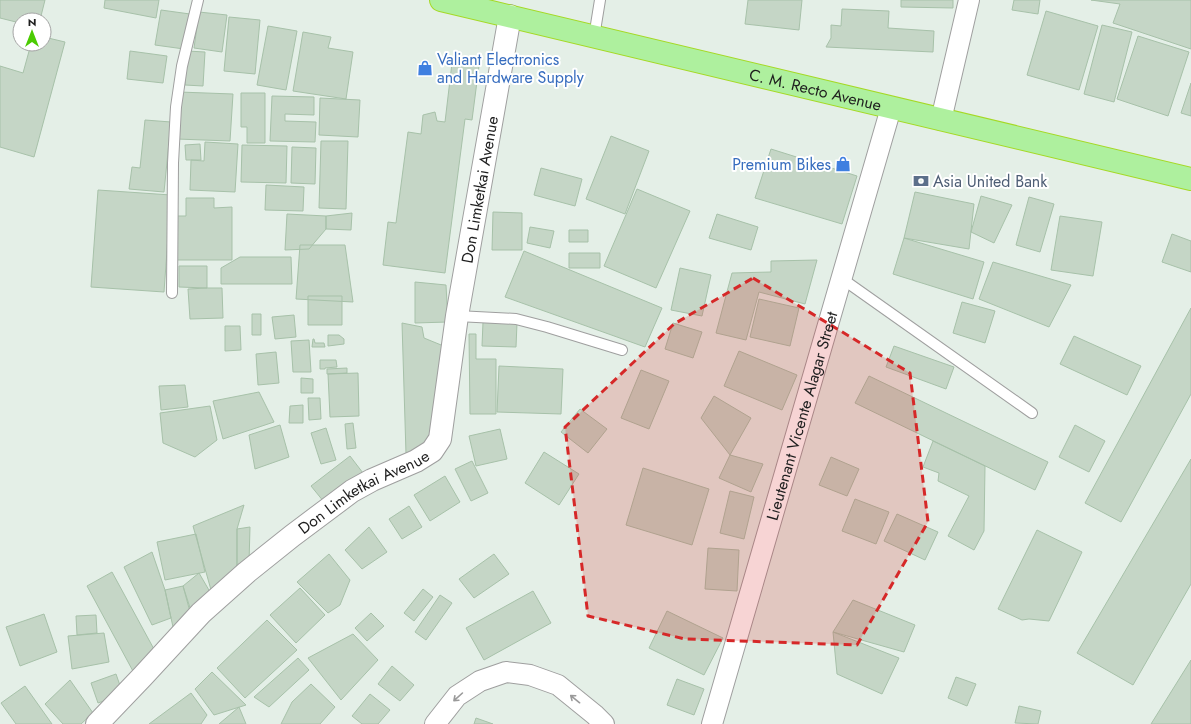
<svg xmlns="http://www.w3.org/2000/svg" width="1191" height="724" font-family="Jost,sans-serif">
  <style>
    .building { fill: #c5d6c6; stroke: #a7c1a9 }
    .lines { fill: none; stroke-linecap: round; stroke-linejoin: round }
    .service-casing { stroke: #9f9f9f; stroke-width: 12 }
    .minor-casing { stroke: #9f9f9f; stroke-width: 22 }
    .tertiary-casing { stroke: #9f9f9f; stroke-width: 24 }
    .trunk-casing { stroke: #a5d925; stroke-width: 24 }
    .service { stroke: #fff; stroke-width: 10 }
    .minor { stroke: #fff; stroke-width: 20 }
    .tertiary { stroke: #fff; stroke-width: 22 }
    .trunk { stroke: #aef09e; stroke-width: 22 }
    .oneway { stroke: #9a9a9a }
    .marked { fill: #d62828; fill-opacity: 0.2; stroke: #d62828; stroke-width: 3; stroke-dasharray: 8 5; stroke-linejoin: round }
    .labels { text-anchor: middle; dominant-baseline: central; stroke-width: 4; stroke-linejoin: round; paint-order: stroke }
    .shop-label { font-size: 16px; fill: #366cbe; stroke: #fff; text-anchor: start }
    .street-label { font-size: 16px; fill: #1e1e1e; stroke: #fff }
    .service-label { font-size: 16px; fill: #4e5e75; stroke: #fff; text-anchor: start }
  </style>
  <rect width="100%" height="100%" fill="#e4efe7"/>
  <path class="building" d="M 0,0 L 45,0 L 40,20 L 20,20 L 20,23 L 0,18 Z
    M 105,0 L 159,0 L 156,18 L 104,8 Z
    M 748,0 L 802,0 L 799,30 L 745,24 Z
    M 901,0 L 953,0 L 953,8 L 901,7 Z
    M 1014,0 L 1040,0 L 1038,14 L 1012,10 Z
    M 1091,0 L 1191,0 L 1191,49 L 1113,23 L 1120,4 Z
    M 842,9 L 889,11 L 888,28 L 934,31 L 933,52 L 826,47 L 831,38 L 831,25 L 841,26 Z
    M 161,10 L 190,14 L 184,49 L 155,45 Z
    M 1046,11 L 1098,26 L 1079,90 L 1027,75 Z
    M 199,12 L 227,15 L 222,52 L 194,48 Z
    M 229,17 L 260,20 L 255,74 L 224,71 Z
    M 1102,25 L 1132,32 L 1114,102 L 1084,94 Z
    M 268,26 L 297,31 L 286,90 L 257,85 Z
    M 303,32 L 331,37 L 328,48 L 353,52 L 346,99 L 293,91 Z
    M 1138,36 L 1189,52 L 1168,116 L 1117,99 Z
    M 44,37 L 65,42 L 34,157 L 0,147 L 0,66 L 23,73 L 31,44 L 44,44 Z
    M 130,51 L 167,56 L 163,83 L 127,79 Z
    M 187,51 L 205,52 L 203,86 L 185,85 Z
    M 452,63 L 479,66 L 472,120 L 465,119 L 445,273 L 383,265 L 388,222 L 396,223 L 408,132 L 421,134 L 423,115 L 435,112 L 437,121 L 445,122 Z
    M 1191,83 L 1191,116 L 1181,113 Z
    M 179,92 L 233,94 L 230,141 L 177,139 Z
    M 241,93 L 265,93 L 265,143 L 247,143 L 247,127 L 241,127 Z
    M 272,96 L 314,97 L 314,115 L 285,114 L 285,121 L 316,122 L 315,142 L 270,141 Z
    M 320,98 L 360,100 L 358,137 L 319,135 Z
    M 145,120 L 171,122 L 164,192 L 129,189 L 132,167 L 140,168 Z
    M 611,136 L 649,151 L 625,214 L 586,199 Z
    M 321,141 L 348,141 L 346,209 L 319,208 Z
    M 205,142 L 238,144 L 235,192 L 190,190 L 191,160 L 204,161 Z
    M 200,144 L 201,160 L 186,160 L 185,145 Z
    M 242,145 L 287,146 L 286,183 L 241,182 Z
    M 292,147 L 316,148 L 315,184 L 291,183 Z
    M 771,149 L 857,176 L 842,224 L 755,198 Z
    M 541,168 L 582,179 L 575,206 L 534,195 Z
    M 266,185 L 304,187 L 303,211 L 265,210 Z
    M 637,189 L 690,211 L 656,288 L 604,266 Z
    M 98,190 L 171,195 L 164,292 L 91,287 Z
    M 915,192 L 974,204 L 969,249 L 904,238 Z
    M 981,196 L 1012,205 L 994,243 L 971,232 Z
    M 1029,197 L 1054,204 L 1040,252 L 1016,245 Z
    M 186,198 L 214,198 L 214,208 L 232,207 L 232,260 L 177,260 L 177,216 L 186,216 Z
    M 493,212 L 522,213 L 522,250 L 492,250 Z
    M 352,213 L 351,230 L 326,229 L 326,216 Z
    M 287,214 L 326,216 L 326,229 L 309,249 L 285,250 Z
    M 717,214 L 758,227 L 751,250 L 709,238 Z
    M 1060,216 L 1102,222 L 1093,276 L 1051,270 Z
    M 530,227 L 554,231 L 550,248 L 527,243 Z
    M 569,230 L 588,230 L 588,242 L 569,242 Z
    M 1172,234 L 1191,241 L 1191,272 L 1162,262 Z
    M 904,238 L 984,262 L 973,299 L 893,274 Z
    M 300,245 L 345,245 L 353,302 L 296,299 Z
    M 524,251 L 662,308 L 645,347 L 505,297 Z
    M 569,253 L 600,253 L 600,268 L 569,268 Z
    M 240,257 L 291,257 L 292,284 L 221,284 L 221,268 Z
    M 817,260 L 805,304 L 759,292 L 746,340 L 716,333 L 732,273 L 771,272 L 771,261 Z
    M 993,262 L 1071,285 L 1049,327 L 979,299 Z
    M 179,266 L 207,266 L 207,288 L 179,287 Z
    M 680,268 L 711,275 L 702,316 L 671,310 Z
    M 415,282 L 446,285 L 448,322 L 415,323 Z
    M 207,288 L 222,288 L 223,318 L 190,319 L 188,289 Z
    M 308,296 L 342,296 L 342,325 L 308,325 Z
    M 759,299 L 799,308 L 790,346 L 750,337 Z
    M 962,302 L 995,311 L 985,343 L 953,333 Z
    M 1191,308 L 1191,394 L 1121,522 L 1085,503 Z
    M 252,314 L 261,314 L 261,335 L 252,335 Z
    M 294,315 L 296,337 L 275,339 L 272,317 Z
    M 483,322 L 517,323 L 516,347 L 482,346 Z
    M 402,323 L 422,327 L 424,338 L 446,347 L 435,439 L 406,454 Z
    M 673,323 L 702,332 L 693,358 L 665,349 Z
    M 225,326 L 240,326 L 241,350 L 225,351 Z
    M 469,334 L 476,334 L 476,359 L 496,359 L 496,414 L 470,414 Z
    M 328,335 L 339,335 L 344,339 L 344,344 L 328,346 Z
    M 1074,336 L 1141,366 L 1127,395 L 1060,364 Z
    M 313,339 L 314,339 L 315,343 L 324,343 L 325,347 L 312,347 Z
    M 309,340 L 311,372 L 293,372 L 291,341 Z
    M 894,346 L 954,367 L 946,389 L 886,367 Z
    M 739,351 L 797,375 L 782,410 L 724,386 Z
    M 276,352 L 279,383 L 258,385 L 256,354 Z
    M 320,360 L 336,360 L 337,367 L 325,368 L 325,369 L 320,369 Z
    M 499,366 L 563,369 L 561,414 L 497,412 Z
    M 347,368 L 347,373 L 327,374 L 327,369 Z
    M 641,370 L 669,381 L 649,429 L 621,418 Z
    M 358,373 L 359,416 L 330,417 L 328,374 Z
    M 869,376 L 1048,462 L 1035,490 L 855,403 Z
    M 301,378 L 313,379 L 313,393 L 301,393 Z
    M 185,385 L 188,407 L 161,410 L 159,386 Z
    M 259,392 L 274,422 L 223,439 L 213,401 Z
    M 714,396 L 751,418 L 730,455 L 701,418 Z
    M 308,398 L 320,398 L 321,419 L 309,420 Z
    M 303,405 L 303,423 L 289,423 L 290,406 Z
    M 210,406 L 217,440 L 195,457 L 163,443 L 160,413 Z
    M 580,409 L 607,429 L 588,453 L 561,432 Z
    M 353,423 L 356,448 L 347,449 L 345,424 Z
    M 280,425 L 289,457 L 255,469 L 249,435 Z
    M 1075,425 L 1105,441 L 1089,472 L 1059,457 Z
    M 326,428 L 336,460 L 321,464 L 311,433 Z
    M 500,429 L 507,459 L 476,466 L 469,436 Z
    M 933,441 L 985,466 L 984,531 L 974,550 L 948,536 L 969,496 L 938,481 L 939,473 L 923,467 Z
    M 544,452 L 579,474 L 559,505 L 525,483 Z
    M 730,455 L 763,464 L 751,492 L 719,478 Z
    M 350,456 L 363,473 L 324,502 L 311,486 Z
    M 831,457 L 859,469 L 847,496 L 819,485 Z
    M 1191,459 L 1191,584 L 1133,685 L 1077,653 Z
    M 472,461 L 488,493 L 471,501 L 455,469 Z
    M 643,468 L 709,489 L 692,545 L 626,525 Z
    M 445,476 L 460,502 L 430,521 L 414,495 Z
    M 730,491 L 754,497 L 744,539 L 720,533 Z
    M 855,499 L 889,512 L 876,544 L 842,531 Z
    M 244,505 L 237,529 L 237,574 L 213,597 L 193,526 Z
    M 409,506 L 422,527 L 402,539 L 389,519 Z
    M 897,514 L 938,532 L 925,560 L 884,541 Z
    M 250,527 L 249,563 L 237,574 L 237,529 Z
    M 369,527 L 387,552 L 362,569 L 345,550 Z
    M 1037,530 L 1082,552 L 1049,621 L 1029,619 L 1022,620 L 998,609 Z
    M 196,534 L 205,572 L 165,580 L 157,542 Z
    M 708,548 L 739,550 L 737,591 L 705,589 Z
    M 152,552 L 165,590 L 171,618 L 152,625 L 124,567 Z
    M 329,554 L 350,580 L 340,605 L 328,613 L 297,582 Z
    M 494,554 L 509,574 L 474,598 L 459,579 Z
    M 112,572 L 155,651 L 134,673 L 87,586 Z
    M 199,573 L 213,597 L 192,614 L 183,586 Z
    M 183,586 L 192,619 L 173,627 L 165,590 Z
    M 300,588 L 325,615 L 296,643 L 270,615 Z
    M 423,589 L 433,597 L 414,621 L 404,613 Z
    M 533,591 L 551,623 L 484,660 L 466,628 Z
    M 440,595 L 452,603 L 426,640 L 415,632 Z
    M 853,600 L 915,625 L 904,652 L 833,632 Z
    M 667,611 L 723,638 L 704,675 L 649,648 Z
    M 371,613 L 384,626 L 367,641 L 355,628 Z
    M 44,614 L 57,652 L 20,666 L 6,627 Z
    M 96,615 L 97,633 L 77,635 L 76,616 Z
    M 267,620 L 297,650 L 245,698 L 217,668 Z
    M 833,632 L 899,658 L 882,694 L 837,674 Z
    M 104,633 L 109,662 L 72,669 L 68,636 Z
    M 353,634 L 378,660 L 341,700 L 308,658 Z
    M 298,658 L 309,670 L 269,707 L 254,697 Z
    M 1191,660 L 1191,724 L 1151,724 Z
    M 392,666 L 414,685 L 400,701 L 378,684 Z
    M 212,672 L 246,705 L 214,715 L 195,689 Z
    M 116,674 L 123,694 L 98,703 L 91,683 Z
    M 956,677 L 976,684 L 967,706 L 948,698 Z
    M 677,679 L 704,689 L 694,715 L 667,705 Z
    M 70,680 L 93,713 L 81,724 L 63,724 L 45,704 Z
    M 311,684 L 335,707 L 320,724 L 281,724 L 292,702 Z
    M 25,686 L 52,724 L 16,724 L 1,703 Z
    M 191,693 L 207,715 L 201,724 L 149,724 Z
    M 370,694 L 390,710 L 378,724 L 362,724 L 352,716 Z
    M 1019,706 L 1041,711 L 1038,724 L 1015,723 Z
    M 239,707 L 246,724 L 219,724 Z
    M 476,718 L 493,724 L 474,724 Z"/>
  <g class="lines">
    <defs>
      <path id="service" d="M 594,37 L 600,0
        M 841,278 L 1032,413
        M 172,293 L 173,163 L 176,107 L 182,66 L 198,0
        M 457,316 L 516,319 L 547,327 L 622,350"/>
      <g id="minor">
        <path d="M 941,120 L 969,0"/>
        <path d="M 435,724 L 457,696 L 480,681 L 506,672 L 530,675 L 558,685 L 595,715 L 604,724"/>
        <path id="s1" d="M 712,724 L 891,108"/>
      </g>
      <g id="tertiary">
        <path id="s2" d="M 97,724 L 143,676 L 201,613 L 247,572 L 292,536 L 352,491 L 372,480 L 416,461 L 432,451 L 440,439 L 457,316 L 510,16"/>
      </g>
      <g id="trunk">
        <path id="s3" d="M 441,0 L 1191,179"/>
      </g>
    </defs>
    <use href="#service" class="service-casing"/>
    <use href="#minor" class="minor-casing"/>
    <use href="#tertiary" class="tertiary-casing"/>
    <use href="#trunk" class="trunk-casing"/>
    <use href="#service" class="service"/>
    <use href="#minor" class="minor"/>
    <use href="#tertiary" class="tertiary"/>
    <use href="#trunk" class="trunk"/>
  </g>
  <defs><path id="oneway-shaft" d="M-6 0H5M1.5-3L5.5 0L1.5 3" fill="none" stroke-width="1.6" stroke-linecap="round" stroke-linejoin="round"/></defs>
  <g class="oneway">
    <use href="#oneway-shaft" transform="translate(458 697) rotate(138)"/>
    <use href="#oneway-shaft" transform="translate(575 699) rotate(-141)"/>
  </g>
  <path class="marked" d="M 753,278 L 910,373 L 928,522 L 857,645 L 685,639 L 588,616 L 565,427 L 674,324 Z"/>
  <defs>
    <symbol id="shop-bare" viewBox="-9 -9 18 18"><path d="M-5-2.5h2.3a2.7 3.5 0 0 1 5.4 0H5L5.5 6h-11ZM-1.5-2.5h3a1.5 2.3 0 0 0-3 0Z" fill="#3f7fe0" stroke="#fff" stroke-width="2.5" paint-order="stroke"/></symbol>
    <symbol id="bank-bare" viewBox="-9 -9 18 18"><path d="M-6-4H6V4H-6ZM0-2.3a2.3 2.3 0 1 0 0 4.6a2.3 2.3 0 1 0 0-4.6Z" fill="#5c6f8a" stroke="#fff" stroke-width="2.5" paint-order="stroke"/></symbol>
  </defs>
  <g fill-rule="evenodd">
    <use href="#shop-bare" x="414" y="57" width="22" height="22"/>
    <use href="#shop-bare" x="832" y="153" width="22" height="22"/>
    <use href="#bank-bare" x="910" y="170" width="22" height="22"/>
  </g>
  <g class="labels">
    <g class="shop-label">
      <text x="437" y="59">Valiant Electronics<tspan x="437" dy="18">and Hardware Supply</tspan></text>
      <text x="831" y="164" text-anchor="end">Premium Bikes</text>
    </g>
    <g class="street-label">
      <text stroke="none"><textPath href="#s3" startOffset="385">C. M. Recto Avenue</textPath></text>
      <text stroke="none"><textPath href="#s2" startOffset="703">Don Limketkai Avenue</textPath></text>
      <text stroke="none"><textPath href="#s1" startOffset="321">Lieutenant Vicente Alagar Street</textPath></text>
      <text stroke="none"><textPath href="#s2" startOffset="356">Don Limketkai Avenue</textPath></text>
    </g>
    <g class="service-label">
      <text x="933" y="181">Asia United Bank</text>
    </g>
  </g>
  <g transform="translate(32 32)"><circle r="19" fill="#ffffff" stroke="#a5a5a5"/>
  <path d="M0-3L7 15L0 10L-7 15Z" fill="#4bcb02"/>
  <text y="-6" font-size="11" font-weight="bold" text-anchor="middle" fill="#1e1e1e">N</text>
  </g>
</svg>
